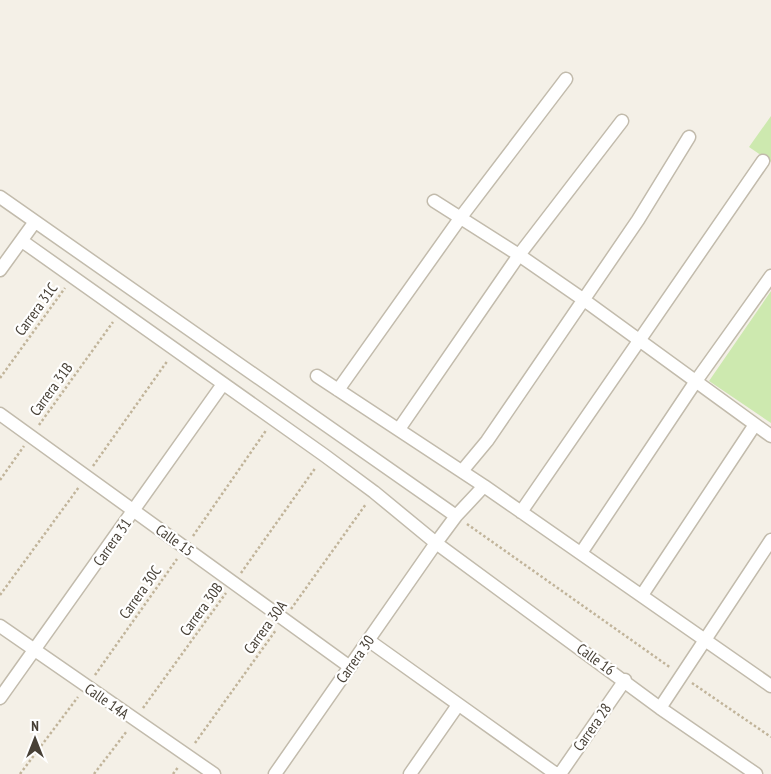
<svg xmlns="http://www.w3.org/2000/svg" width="771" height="774" font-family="'PT Sans Narrow',sans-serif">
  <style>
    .green { fill: #cde9af }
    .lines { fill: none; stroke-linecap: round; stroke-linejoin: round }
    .minor-casing { stroke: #c2bbac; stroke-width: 15 }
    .path { stroke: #c1b49a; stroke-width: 2.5; stroke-dasharray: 2.5 2.5; stroke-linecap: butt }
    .minor { stroke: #fff; stroke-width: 12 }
    .labels { text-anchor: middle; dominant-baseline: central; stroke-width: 4.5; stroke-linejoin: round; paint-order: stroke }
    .street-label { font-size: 15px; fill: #474036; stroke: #fff }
  </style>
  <rect width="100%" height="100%" fill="#f4f0e7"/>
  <path class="green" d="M 771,116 L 771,162 L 749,147 Z
    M 771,291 L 771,423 L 709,381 Z"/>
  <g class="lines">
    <defs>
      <path id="minor" d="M 0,197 L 456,516
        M 434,201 L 519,255 L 584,300 L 771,436
        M 22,241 L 324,455 L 374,492 L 436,543 L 660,708 L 756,774
        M 0,270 L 34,223
        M 317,376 L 484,486 L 771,686
        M 338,390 L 461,217 L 566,79
        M 0,414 L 350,667
        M 399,429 L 519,255 L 622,121
        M 462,471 L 487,441 L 638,220 L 689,137
        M 521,512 L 763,161
        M 581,553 L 696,381 L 771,276
        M 642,595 L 754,426
        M 0,626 L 214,774
        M 368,640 L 556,774
        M 0,698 L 223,384
        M 660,708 L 771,540
        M 275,774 L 436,543 L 456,516 L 484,486
        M 410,774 L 458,705
        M 560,774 L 625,680"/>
    </defs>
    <use href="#minor" class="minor-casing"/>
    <path class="path" d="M 0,378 L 65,288
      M 39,425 L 113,322
      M 93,466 L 168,360
      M 0,480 L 24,446
      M 467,524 L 671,668
      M 193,536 L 267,429
      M 241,573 L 316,467
      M 0,595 L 79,487
      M 291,609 L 366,504
      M 95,675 L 177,559
      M 692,683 L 771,737
      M 143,708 L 226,593
      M 195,743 L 276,630
      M 20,774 L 78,697
      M 94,774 L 127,731
      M 173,774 L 179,766"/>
    <use href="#minor" class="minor"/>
  </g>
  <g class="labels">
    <g class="street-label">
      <text transform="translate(36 309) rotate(-54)">Carrera 31C</text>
      <text transform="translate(51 389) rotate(-54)">Carrera 31B</text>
      <text transform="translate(175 540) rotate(36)">Calle 15</text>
      <text transform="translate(112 542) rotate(-55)">Carrera 31</text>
      <text transform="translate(140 592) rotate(-55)">Carrera 30C</text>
      <text transform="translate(201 609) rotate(-54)">Carrera 30B</text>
      <text transform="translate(265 627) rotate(-54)">Carrera 30A</text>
      <text transform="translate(355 659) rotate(-55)">Carrera 30</text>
      <text transform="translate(596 659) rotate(36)">Calle 16</text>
      <text transform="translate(107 701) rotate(35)">Calle 14A</text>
      <text transform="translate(592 727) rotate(-55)">Carrera 28</text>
    </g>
  </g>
  <g transform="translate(35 739)" stroke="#ffffff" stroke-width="4" paint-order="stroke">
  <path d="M0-4L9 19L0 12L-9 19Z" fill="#474036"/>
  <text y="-8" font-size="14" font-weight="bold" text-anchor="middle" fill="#474036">N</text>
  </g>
</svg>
